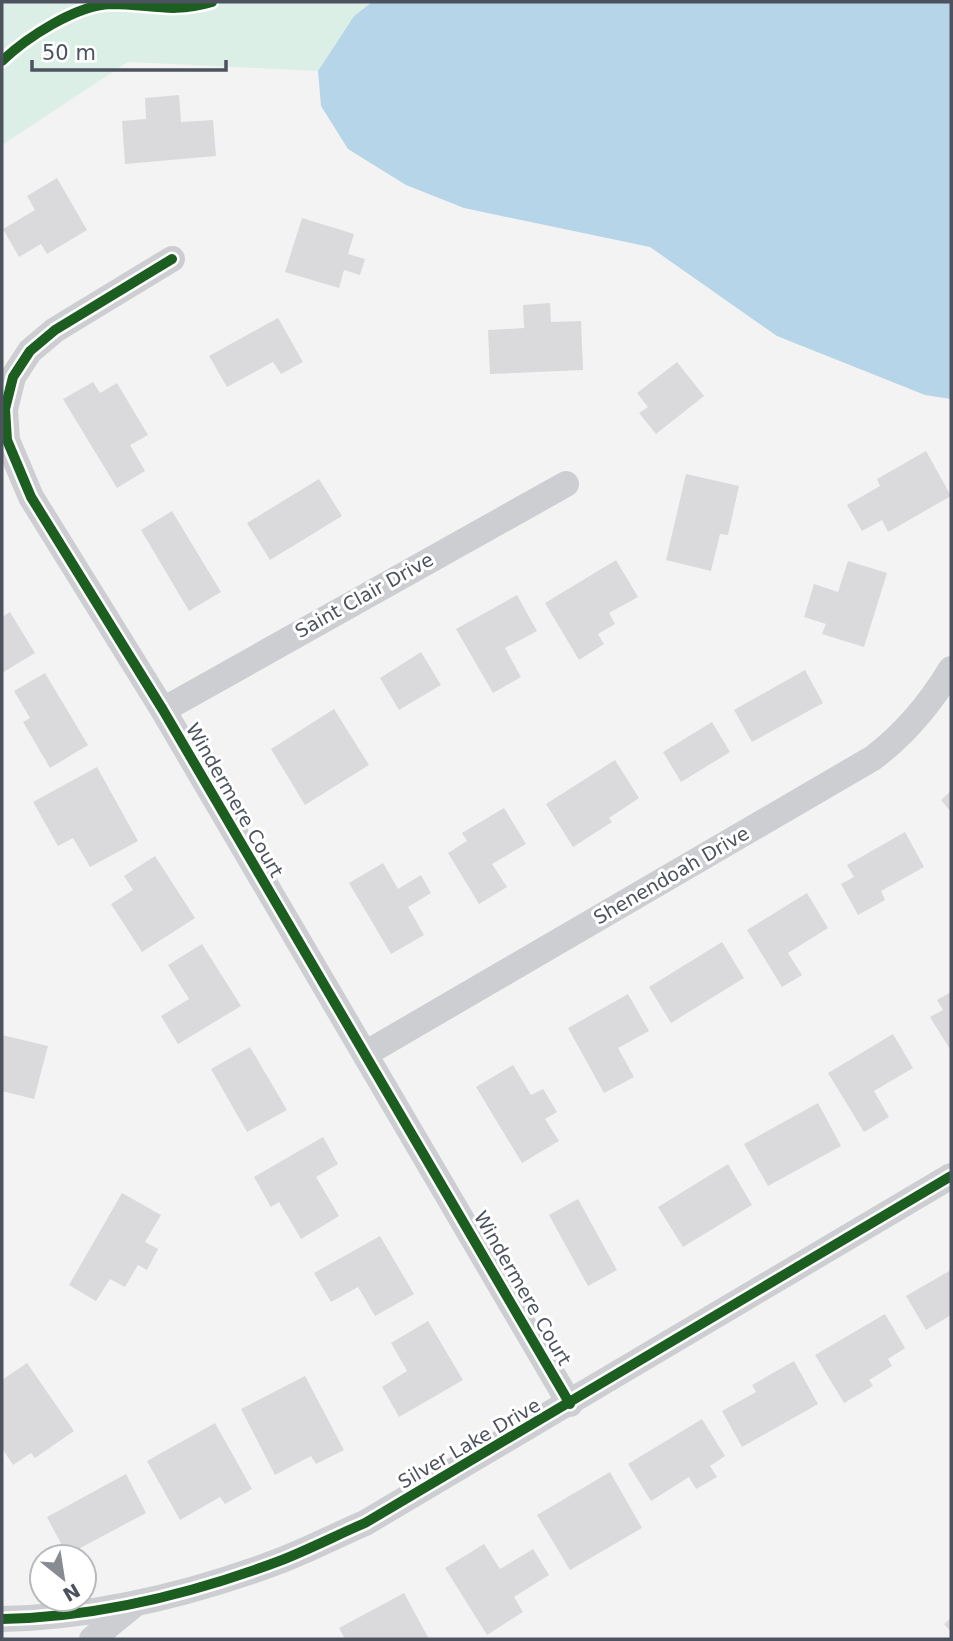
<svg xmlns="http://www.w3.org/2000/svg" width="953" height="1641" font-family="'DejaVu Sans',sans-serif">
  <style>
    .green { fill: #dcefe6 }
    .water { fill: #b6d5e8 }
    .building { fill: #dadadc }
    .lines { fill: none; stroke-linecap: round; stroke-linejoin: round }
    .street { stroke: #cdced1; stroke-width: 26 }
    .cycleway-casing { stroke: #fff; stroke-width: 15 }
    .cycleway { stroke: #1b5e20; stroke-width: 10 }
    .labels { text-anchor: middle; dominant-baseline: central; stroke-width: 6; stroke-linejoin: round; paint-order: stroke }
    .street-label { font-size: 19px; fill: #4c535e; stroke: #fff }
  </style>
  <rect width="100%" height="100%" fill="#f4f3f3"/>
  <path class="green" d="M 2,2 L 372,2 L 354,16 L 318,71 L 128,62 L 2,145 Z"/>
  <path class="water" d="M 372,2 L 951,2 L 951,399 L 925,395 L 777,336 L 650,247 L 464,208 L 406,185 L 348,149 L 321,106 L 318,71 L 354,16 Z"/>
  <path class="building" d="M 179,95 L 181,122 L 213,120 L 216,156 L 125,164 L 122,121 L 146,119 L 145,98 Z
    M 57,178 L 87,230 L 47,254 L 41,244 L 19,257 L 3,229 L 35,210 L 27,196 Z
    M 302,218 L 354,234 L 348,254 L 365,259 L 360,275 L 344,270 L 339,288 L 285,272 Z
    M 550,303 L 551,322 L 581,321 L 583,370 L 490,374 L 488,330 L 524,328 L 523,305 Z
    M 278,318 L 303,362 L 281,374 L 273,362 L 227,387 L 209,356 Z
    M 677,362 L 704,396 L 656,434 L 639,413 L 648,407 L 637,393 Z
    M 93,382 L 100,393 L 117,383 L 148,435 L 130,445 L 145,471 L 117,488 L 63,399 Z
    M 926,451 L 951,496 L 888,532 L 882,520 L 862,531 L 847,505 L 880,486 L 877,479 Z
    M 686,474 L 739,486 L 728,535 L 720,534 L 711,571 L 666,560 Z
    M 319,479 L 342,516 L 270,560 L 247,523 Z
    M 172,511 L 221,592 L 189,611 L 141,530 Z
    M 616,560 L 638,597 L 609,613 L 615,624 L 598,634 L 604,644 L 579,660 L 545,603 Z
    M 848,561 L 887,573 L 864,647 L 822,634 L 826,624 L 804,617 L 814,584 L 838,592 Z
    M 517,595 L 537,631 L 505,648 L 521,677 L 493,693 L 456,629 Z
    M 10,612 L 35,653 L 2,673 L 2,617 Z
    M 421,652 L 441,685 L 399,710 L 380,678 Z
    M 805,670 L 823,703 L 752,742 L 734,710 Z
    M 45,673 L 88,745 L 50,768 L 23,722 L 30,718 L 14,691 Z
    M 334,709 L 369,765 L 305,805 L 271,749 Z
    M 712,722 L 730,752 L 681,782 L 663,752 Z
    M 615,760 L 639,798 L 609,818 L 612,822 L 573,847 L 546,804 Z
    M 97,767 L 138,841 L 90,867 L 73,838 L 58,846 L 33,802 Z
    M 951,791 L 951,812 L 941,800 Z
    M 504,808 L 526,844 L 492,864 L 507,887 L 479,904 L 448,853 L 467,841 L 462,833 Z
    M 905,832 L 924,867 L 881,891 L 885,900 L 858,915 L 841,884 L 854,877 L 847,865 Z
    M 155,856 L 195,918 L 142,952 L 111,904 L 133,890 L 124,876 Z
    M 383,863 L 398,889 L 421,875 L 431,893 L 408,907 L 424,935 L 391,954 L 349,883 Z
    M 807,893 L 828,928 L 788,953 L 802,975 L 782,987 L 747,930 Z
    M 722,942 L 744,978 L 671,1023 L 649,987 Z
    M 202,944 L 241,1006 L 178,1044 L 161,1016 L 189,999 L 168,965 Z
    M 951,992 L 951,1051 L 930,1017 L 943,1010 L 937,1000 Z
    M 628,994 L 649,1031 L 618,1048 L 634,1077 L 604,1093 L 568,1028 Z
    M 893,1034 L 913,1068 L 874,1091 L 889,1117 L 864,1132 L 828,1073 Z
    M 2,1035 L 48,1046 L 34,1099 L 2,1091 Z
    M 250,1047 L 287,1110 L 247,1132 L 211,1069 Z
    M 513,1065 L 531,1095 L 543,1089 L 557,1112 L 545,1119 L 559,1141 L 522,1163 L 476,1087 Z
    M 818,1103 L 841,1146 L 768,1186 L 744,1144 Z
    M 323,1137 L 338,1164 L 316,1177 L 339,1216 L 301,1239 L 279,1202 L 271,1207 L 254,1177 Z
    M 728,1164 L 752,1205 L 683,1247 L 658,1207 Z
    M 122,1193 L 161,1215 L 145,1242 L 158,1249 L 147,1270 L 138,1265 L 125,1287 L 110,1279 L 96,1301 L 69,1285 Z
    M 578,1199 L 617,1270 L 588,1286 L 549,1215 Z
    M 380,1236 L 414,1294 L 375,1316 L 358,1287 L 331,1302 L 314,1273 Z
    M 951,1270 L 951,1315 L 926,1330 L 906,1296 Z
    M 885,1314 L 905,1348 L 888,1359 L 892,1366 L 869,1380 L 873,1386 L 844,1403 L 815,1355 Z
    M 428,1321 L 463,1380 L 399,1417 L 382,1387 L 407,1371 L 391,1343 Z
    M 794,1361 L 818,1404 L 742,1447 L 722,1411 L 756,1392 L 752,1385 Z
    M 27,1363 L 74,1431 L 35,1458 L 31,1453 L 13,1465 L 2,1448 L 2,1380 Z
    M 305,1376 L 344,1450 L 316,1464 L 311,1456 L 275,1475 L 241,1409 Z
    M 702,1419 L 725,1456 L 710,1466 L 717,1477 L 696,1489 L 689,1477 L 651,1501 L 628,1464 Z
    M 215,1423 L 252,1489 L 225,1504 L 220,1497 L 180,1520 L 147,1461 Z
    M 610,1472 L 642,1528 L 570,1570 L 537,1515 Z
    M 126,1474 L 146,1513 L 67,1555 L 47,1517 Z
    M 484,1544 L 500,1569 L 533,1549 L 549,1575 L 514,1597 L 523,1612 L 487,1635 L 445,1568 Z
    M 404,1593 L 429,1639 L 345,1639 L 339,1628 Z
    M 951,1618 L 951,1632 L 944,1624 Z"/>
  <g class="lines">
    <path class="street" d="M 172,259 L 55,330 L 30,351 L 13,377 L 5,409 L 7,440 L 31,497 L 163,710 L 570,1404
      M 163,710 L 566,484
      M 365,1054 L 873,758 C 906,733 930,704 951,669
      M 2,1619 C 98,1617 192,1594 282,1560 C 310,1549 337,1535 365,1523 L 951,1176
      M 92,1639 L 134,1605"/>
    <defs>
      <path id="cycleway" d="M 2,61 C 26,38 76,5 111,4 C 151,4 171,14 212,2
        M 172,259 L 55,330 L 30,351 L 13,377 L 5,409 L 7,440 L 31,497 L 163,710 L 570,1404
        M 2,1619 C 98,1617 192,1594 282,1560 C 310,1549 337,1535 365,1523 L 951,1176"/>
    </defs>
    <use href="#cycleway" class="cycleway-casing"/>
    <use href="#cycleway" class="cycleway"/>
  </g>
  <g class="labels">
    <g class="street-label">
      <text transform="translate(364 595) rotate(-29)">Saint Clair Drive</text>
      <text transform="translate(235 800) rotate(60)">Windermere Court</text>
      <text transform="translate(671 875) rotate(-30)">Shenendoah Drive</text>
      <text transform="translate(523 1288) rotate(60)">Windermere Court</text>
      <text transform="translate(469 1443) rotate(-30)">Silver Lake Drive</text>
    </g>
  </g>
  <rect width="953" height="1641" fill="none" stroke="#4c535e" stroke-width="7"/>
  <g transform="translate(63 1578) rotate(150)"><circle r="33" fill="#ffffff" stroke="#b7babf" stroke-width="2"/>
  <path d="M0-5L12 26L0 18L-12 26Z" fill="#878b92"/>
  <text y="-10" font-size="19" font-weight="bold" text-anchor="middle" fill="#4c535e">N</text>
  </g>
  <path d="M32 60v10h194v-10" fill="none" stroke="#4c535e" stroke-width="3.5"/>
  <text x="42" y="60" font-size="21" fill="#4c535e" stroke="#ffffff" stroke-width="5" paint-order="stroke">50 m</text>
</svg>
